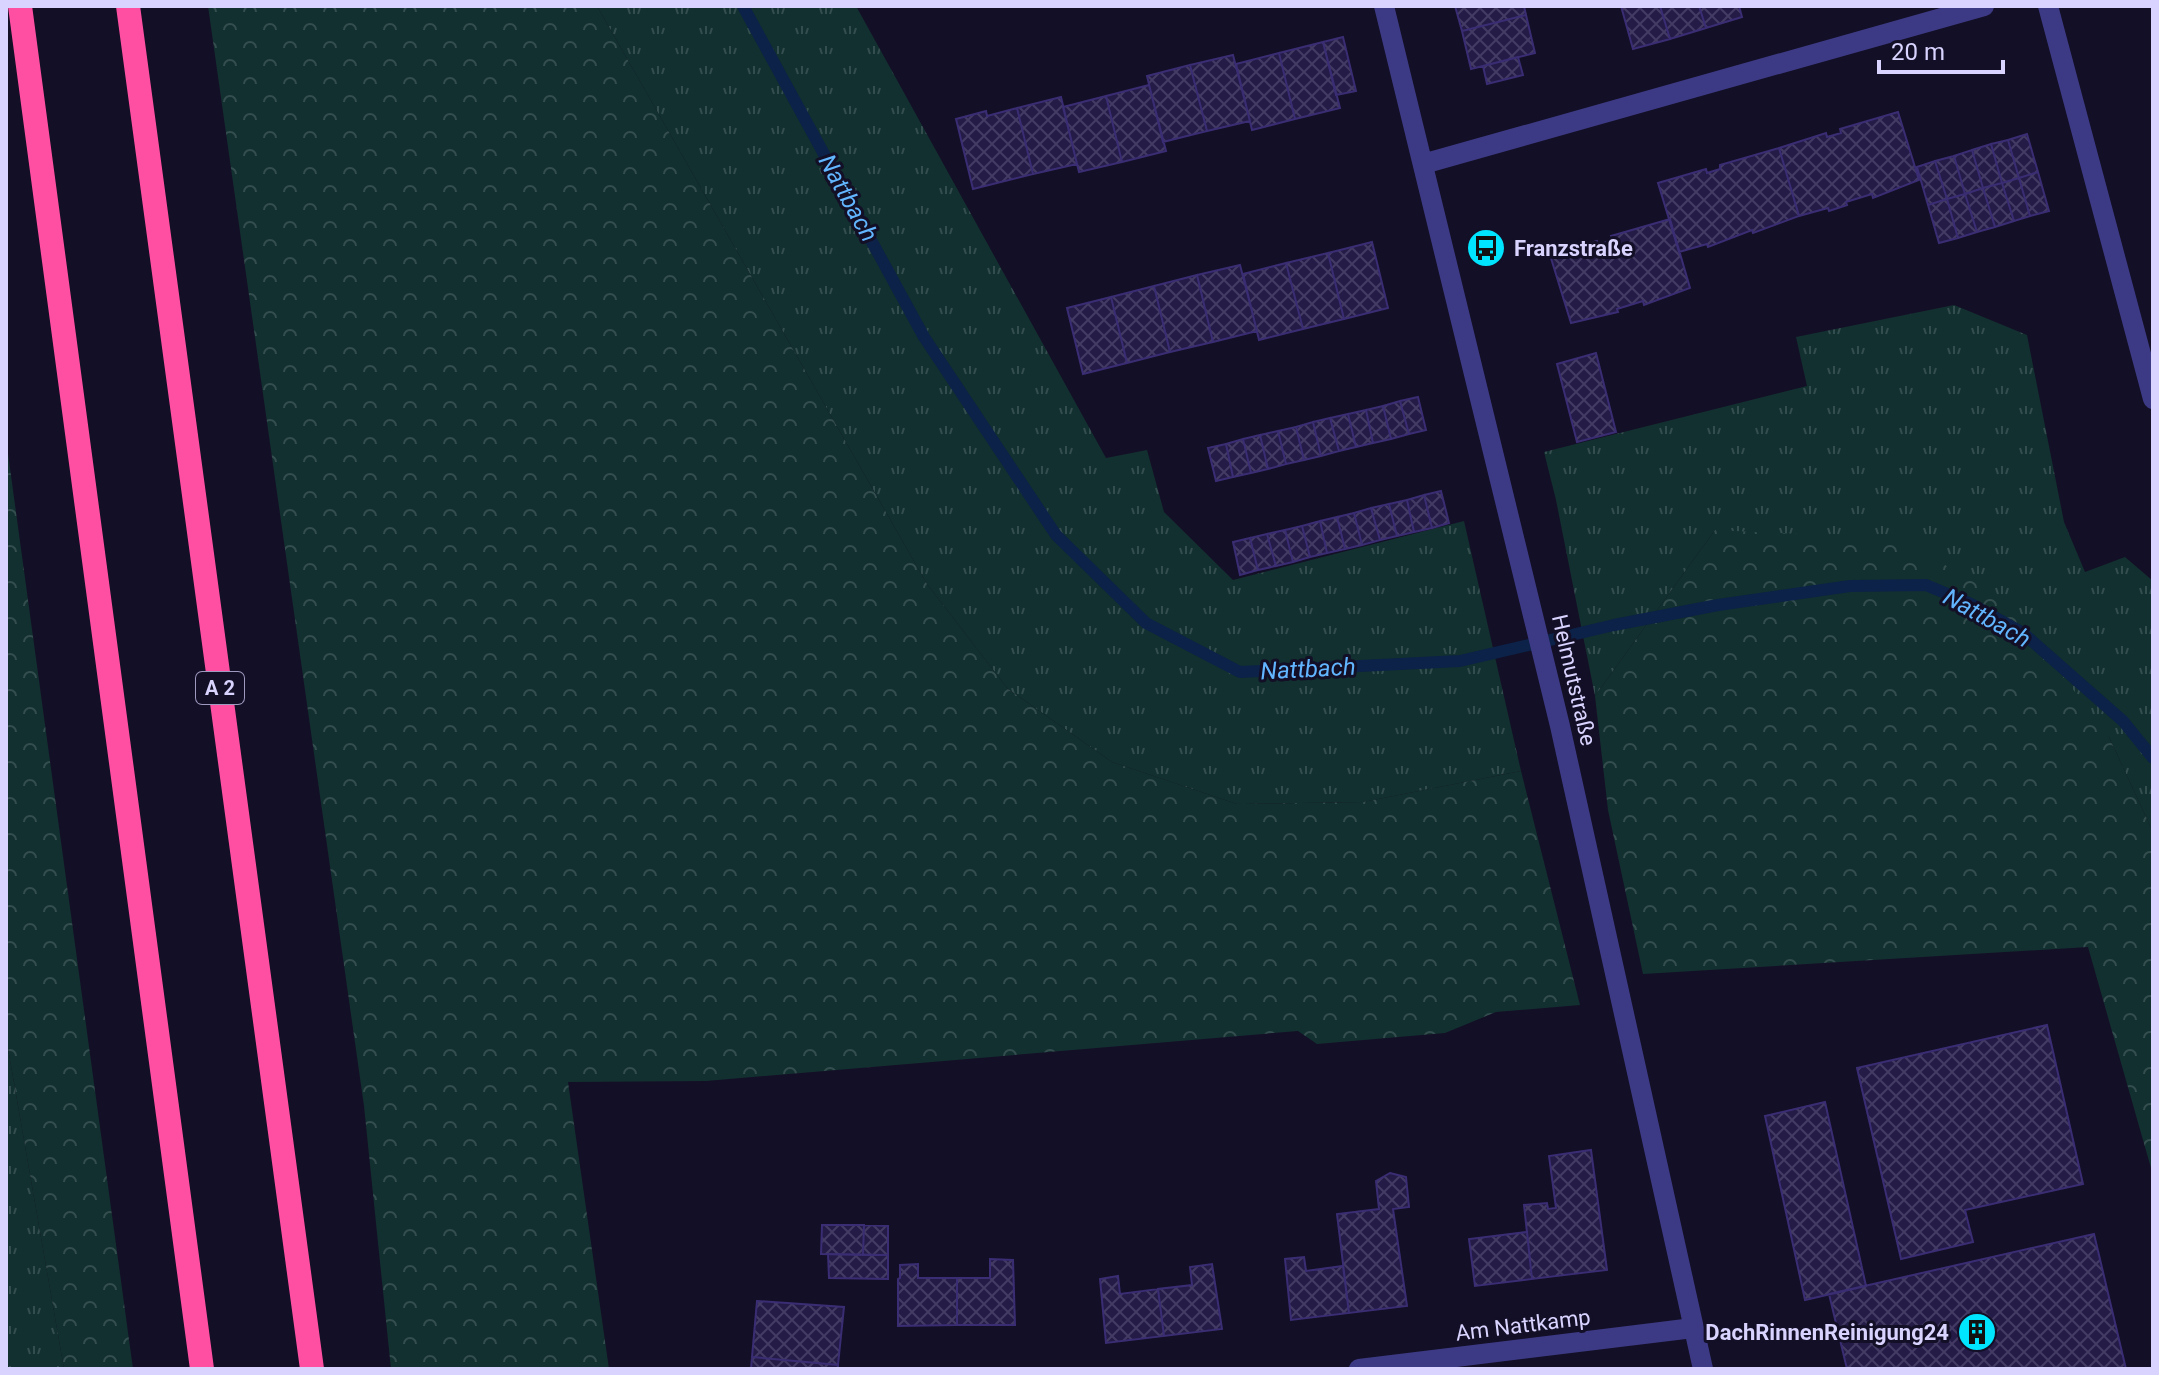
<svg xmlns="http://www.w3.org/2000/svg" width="2159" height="1375" font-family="Roboto,sans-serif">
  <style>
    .grass { fill: url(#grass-tufts) }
    .forest { fill: url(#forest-crowns) }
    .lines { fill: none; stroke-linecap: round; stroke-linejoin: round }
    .stream { stroke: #0c2248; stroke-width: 12 }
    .building { fill: url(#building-cross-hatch); stroke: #3b2d73; stroke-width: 2 }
    .minor { stroke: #3d3a85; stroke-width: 20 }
    .highway { stroke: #ff4fa3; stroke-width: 24 }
    .labels { text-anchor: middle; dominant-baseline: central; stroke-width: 6; stroke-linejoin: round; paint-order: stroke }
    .shield { fill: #130f26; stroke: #9e99be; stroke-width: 2 }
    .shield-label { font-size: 20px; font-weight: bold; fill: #d9d4ff }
    .poi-label { font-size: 22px; font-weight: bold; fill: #d9d4ff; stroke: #130f26; text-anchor: start }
    .street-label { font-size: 22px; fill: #d9d4ff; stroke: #130f26 }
    .water-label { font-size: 24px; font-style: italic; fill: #62b6ff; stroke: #130f26 }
  </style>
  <defs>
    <pattern id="grass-tufts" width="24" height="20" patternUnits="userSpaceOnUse" patternTransform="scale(2)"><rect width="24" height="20" fill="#12302f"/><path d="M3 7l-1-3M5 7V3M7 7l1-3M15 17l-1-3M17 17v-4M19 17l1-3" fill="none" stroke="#344d4e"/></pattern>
    <pattern id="forest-crowns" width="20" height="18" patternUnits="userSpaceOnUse" patternTransform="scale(2)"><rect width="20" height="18" fill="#12302f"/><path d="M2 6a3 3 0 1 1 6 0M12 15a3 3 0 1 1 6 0" fill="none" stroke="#344d4e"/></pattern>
    <pattern id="building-cross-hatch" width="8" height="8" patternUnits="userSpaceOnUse" patternTransform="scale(2)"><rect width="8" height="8" fill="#241b47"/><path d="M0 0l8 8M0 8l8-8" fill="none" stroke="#433b63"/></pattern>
  </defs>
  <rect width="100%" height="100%" fill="#130f26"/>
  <path class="grass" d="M 597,6 L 856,6 L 1106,458 L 1147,450 L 1164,512 L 1233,580 L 1464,521 L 1521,771 L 1363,802 L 1237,804 L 1112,762 L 1008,689 L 927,584 Z
    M 1954,305 L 2027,335 L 2064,522 L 2085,572 L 2125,557 L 2153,581 L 2153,832 L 2109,737 L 1715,530 L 1595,696 L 1556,500 L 1544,452 L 1807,386 L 1796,337 Z
    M 6,1037 L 64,1369 L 6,1369 Z"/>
  <path class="forest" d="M 208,6 L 597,6 L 927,584 L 1008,689 L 1112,762 L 1237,804 L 1363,802 L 1521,771 L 1580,1005 L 1496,1012 L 1445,1033 L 1317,1044 L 1298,1031 L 706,1081 L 568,1082 L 609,1369 L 391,1369 L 364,1106 Z
    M 6,439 L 133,1369 L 64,1369 L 6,1037 Z
    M 1715,530 L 1901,539 L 2006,601 L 2109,737 L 2153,832 L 2153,1175 L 2088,947 L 1643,974 L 1608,810 L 1595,696 Z"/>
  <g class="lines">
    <path class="stream" d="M 743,6 L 924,337 L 1056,535 L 1146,623 L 1240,672 L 1460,661 L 1614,625 L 1718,605 L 1850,586 L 1926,585 L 1971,604 L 2023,633 L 2123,721 L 2153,758"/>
  </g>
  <path class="building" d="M 1455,6 L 1524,6 L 1526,15 L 1462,31 Z
    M 1621,6 L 1660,6 L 1670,39 L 1633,49 Z
    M 1660,6 L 1699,6 L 1706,28 L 1670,39 Z
    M 1699,6 L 1739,6 L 1742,17 L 1706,28 Z
    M 1526,15 L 1535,53 L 1471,69 L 1462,31 Z
    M 1343,37 L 1356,91 L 1336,95 L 1323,42 Z
    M 1323,42 L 1340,108 L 1295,119 L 1279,53 Z
    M 1279,53 L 1295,119 L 1252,130 L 1236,64 Z
    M 1233,55 L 1250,121 L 1207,131 L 1190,65 Z
    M 1518,57 L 1523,75 L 1487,84 L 1483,66 Z
    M 1190,65 L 1207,131 L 1163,142 L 1147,76 Z
    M 1149,85 L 1166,151 L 1122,162 L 1106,96 Z
    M 1106,96 L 1122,162 L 1079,172 L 1063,107 Z
    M 1061,97 L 1077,164 L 1033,174 L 1017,108 Z
    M 1017,108 L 1033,174 L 973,189 L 956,119 L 986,111 L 987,116 Z
    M 1898,112 L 1919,180 L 1873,198 L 1872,194 L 1846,202 L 1847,205 L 1829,211 L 1828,208 L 1799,216 L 1779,148 L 1826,133 L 1827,137 L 1841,133 L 1840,129 Z
    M 2027,134 L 2038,172 L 2019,178 L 2008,140 Z
    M 2008,140 L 2019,178 L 2002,183 L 1991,144 Z
    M 1991,144 L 2002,183 L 1983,188 L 1972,150 Z
    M 1779,148 L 1799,216 L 1753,233 L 1752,230 L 1708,247 L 1707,244 L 1679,252 L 1658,183 L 1706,169 L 1707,173 L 1720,169 L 1720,165 Z
    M 1972,150 L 1983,188 L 1965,194 L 1954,156 Z
    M 1954,156 L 1965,194 L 1947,199 L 1935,161 Z
    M 1935,161 L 1947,199 L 1928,205 L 1917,167 Z
    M 2038,172 L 2049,211 L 2030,216 L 2019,178 Z
    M 2019,178 L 2030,216 L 2014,221 L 2002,183 Z
    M 2002,183 L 2014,221 L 1995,227 L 1983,188 Z
    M 1983,188 L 1995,227 L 1977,232 L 1965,194 Z
    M 1965,194 L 1977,232 L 1958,238 L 1947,199 Z
    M 1947,199 L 1958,238 L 1939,243 L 1928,205 Z
    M 1670,219 L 1690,288 L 1644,305 L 1643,301 L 1617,309 L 1618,312 L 1571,323 L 1550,255 L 1597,241 L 1598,245 L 1612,240 L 1611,236 Z
    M 1372,242 L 1388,308 L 1344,319 L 1328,253 Z
    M 1328,253 L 1344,319 L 1303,329 L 1286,263 Z
    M 1286,263 L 1303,329 L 1259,340 L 1243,274 Z
    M 1240,265 L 1257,331 L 1213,342 L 1197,275 Z
    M 1197,275 L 1213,342 L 1170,352 L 1154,286 Z
    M 1154,286 L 1170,352 L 1127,363 L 1111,297 Z
    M 1111,297 L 1127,363 L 1083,374 L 1067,308 Z
    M 1596,353 L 1616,432 L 1577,442 L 1557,364 Z
    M 1418,397 L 1426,430 L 1409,434 L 1400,401 Z
    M 1400,401 L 1409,434 L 1391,439 L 1383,406 Z
    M 1383,406 L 1391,439 L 1373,443 L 1366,410 Z
    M 1366,410 L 1373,443 L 1356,447 L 1348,414 Z
    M 1348,414 L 1356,447 L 1339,451 L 1330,418 Z
    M 1330,418 L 1339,451 L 1321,456 L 1313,422 Z
    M 1313,422 L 1321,456 L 1304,460 L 1296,427 Z
    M 1296,427 L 1304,460 L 1286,464 L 1278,431 Z
    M 1278,431 L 1286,464 L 1268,469 L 1260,435 Z
    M 1260,435 L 1268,469 L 1251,473 L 1243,439 Z
    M 1243,439 L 1251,473 L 1233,477 L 1226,444 Z
    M 1226,444 L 1233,477 L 1216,481 L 1208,448 Z
    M 1441,491 L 1449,523 L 1432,528 L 1424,495 Z
    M 1424,495 L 1432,528 L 1414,532 L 1407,500 Z
    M 1407,500 L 1414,532 L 1397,536 L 1389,504 Z
    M 1389,504 L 1397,536 L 1380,540 L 1371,508 Z
    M 1371,508 L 1380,540 L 1362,545 L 1354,513 Z
    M 1354,513 L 1362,545 L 1345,549 L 1337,517 Z
    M 1337,517 L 1345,549 L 1327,553 L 1320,521 Z
    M 1320,521 L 1327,553 L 1310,557 L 1302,526 Z
    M 1302,526 L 1310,557 L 1293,562 L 1285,530 Z
    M 1285,530 L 1293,562 L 1276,566 L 1267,534 Z
    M 1267,534 L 1276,566 L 1258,570 L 1250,538 Z
    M 1250,538 L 1258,570 L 1240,575 L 1233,542 Z
    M 2047,1025 L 2083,1184 L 1965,1210 L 1973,1242 L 1901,1259 L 1857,1068 Z
    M 1825,1102 L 1866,1286 L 1805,1300 L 1765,1116 Z
    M 1591,1150 L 1607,1270 L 1532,1279 L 1524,1205 L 1547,1203 L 1548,1209 L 1556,1208 L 1549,1156 Z
    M 1390,1173 L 1406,1177 L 1409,1207 L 1393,1209 L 1407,1306 L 1349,1313 L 1337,1214 L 1379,1209 L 1376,1181 Z
    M 822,1225 L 864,1225 L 863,1255 L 821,1254 Z
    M 864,1225 L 888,1226 L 888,1255 L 863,1255 Z
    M 1527,1232 L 1532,1279 L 1475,1286 L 1469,1239 Z
    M 2094,1234 L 2126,1369 L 1847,1369 L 1829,1294 Z
    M 828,1254 L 888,1255 L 888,1279 L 829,1278 Z
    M 1304,1257 L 1306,1271 L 1343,1266 L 1349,1313 L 1291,1320 L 1285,1259 Z
    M 990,1259 L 1013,1260 L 1015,1325 L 957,1325 L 957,1278 L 990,1278 Z
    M 918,1264 L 918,1278 L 957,1278 L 957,1325 L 898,1326 L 898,1279 L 900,1278 L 900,1265 Z
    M 1212,1264 L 1222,1329 L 1164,1336 L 1158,1289 L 1192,1285 L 1190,1267 Z
    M 1118,1276 L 1120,1294 L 1158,1289 L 1164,1336 L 1106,1343 L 1100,1279 Z
    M 757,1301 L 844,1307 L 838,1365 L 752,1357 Z
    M 752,1357 L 838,1365 L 838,1369 L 751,1369 Z"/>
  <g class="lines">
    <path class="minor" d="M 1384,6 L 1560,726 L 1703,1369
      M 2048,6 L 2153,399
      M 1423,164 L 1984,6
      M 1359,1369 L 1693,1328"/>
    <path class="highway" d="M 20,6 L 202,1369
      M 128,6 L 312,1369"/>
  </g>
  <defs>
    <symbol id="bus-disc" viewBox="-11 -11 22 22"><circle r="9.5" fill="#00e5ff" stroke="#130f26"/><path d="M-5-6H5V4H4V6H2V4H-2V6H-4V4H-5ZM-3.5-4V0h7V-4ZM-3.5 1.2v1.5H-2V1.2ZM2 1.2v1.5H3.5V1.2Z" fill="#111"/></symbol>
    <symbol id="building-disc" viewBox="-11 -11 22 22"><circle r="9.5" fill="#00e5ff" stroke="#130f26"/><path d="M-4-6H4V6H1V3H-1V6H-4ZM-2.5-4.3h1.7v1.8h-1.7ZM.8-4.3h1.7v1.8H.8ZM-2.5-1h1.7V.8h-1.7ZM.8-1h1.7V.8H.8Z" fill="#111"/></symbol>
  </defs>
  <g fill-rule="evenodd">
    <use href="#bus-disc" x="1464" y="226" width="44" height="44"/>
    <use href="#building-disc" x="1955" y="1310" width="44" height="44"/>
  </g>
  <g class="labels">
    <rect class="shield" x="196" y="672" width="48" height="32" rx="6"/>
    <g class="shield-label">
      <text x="220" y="688">A 2</text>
    </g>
    <g class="poi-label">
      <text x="1514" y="248">Franzstraße</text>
      <text x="1949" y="1332" text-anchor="end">DachRinnenReinigung24</text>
    </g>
    <g class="street-label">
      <text transform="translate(1574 680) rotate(77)">Helmutstraße</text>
      <text transform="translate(1523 1325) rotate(-7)">Am Nattkamp</text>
    </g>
    <g class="water-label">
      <text transform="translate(848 198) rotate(61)">Nattbach</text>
      <text transform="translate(1987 618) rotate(29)">Nattbach</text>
      <text transform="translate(1308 669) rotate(-3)">Nattbach</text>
    </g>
  </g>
  <rect width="2159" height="1375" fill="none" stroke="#d9d4ff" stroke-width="16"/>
  <path d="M1879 60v12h124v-12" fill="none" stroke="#d9d4ff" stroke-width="4"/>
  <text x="1891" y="60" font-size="24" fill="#d9d4ff" stroke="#130f26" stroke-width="6" paint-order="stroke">20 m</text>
</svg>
